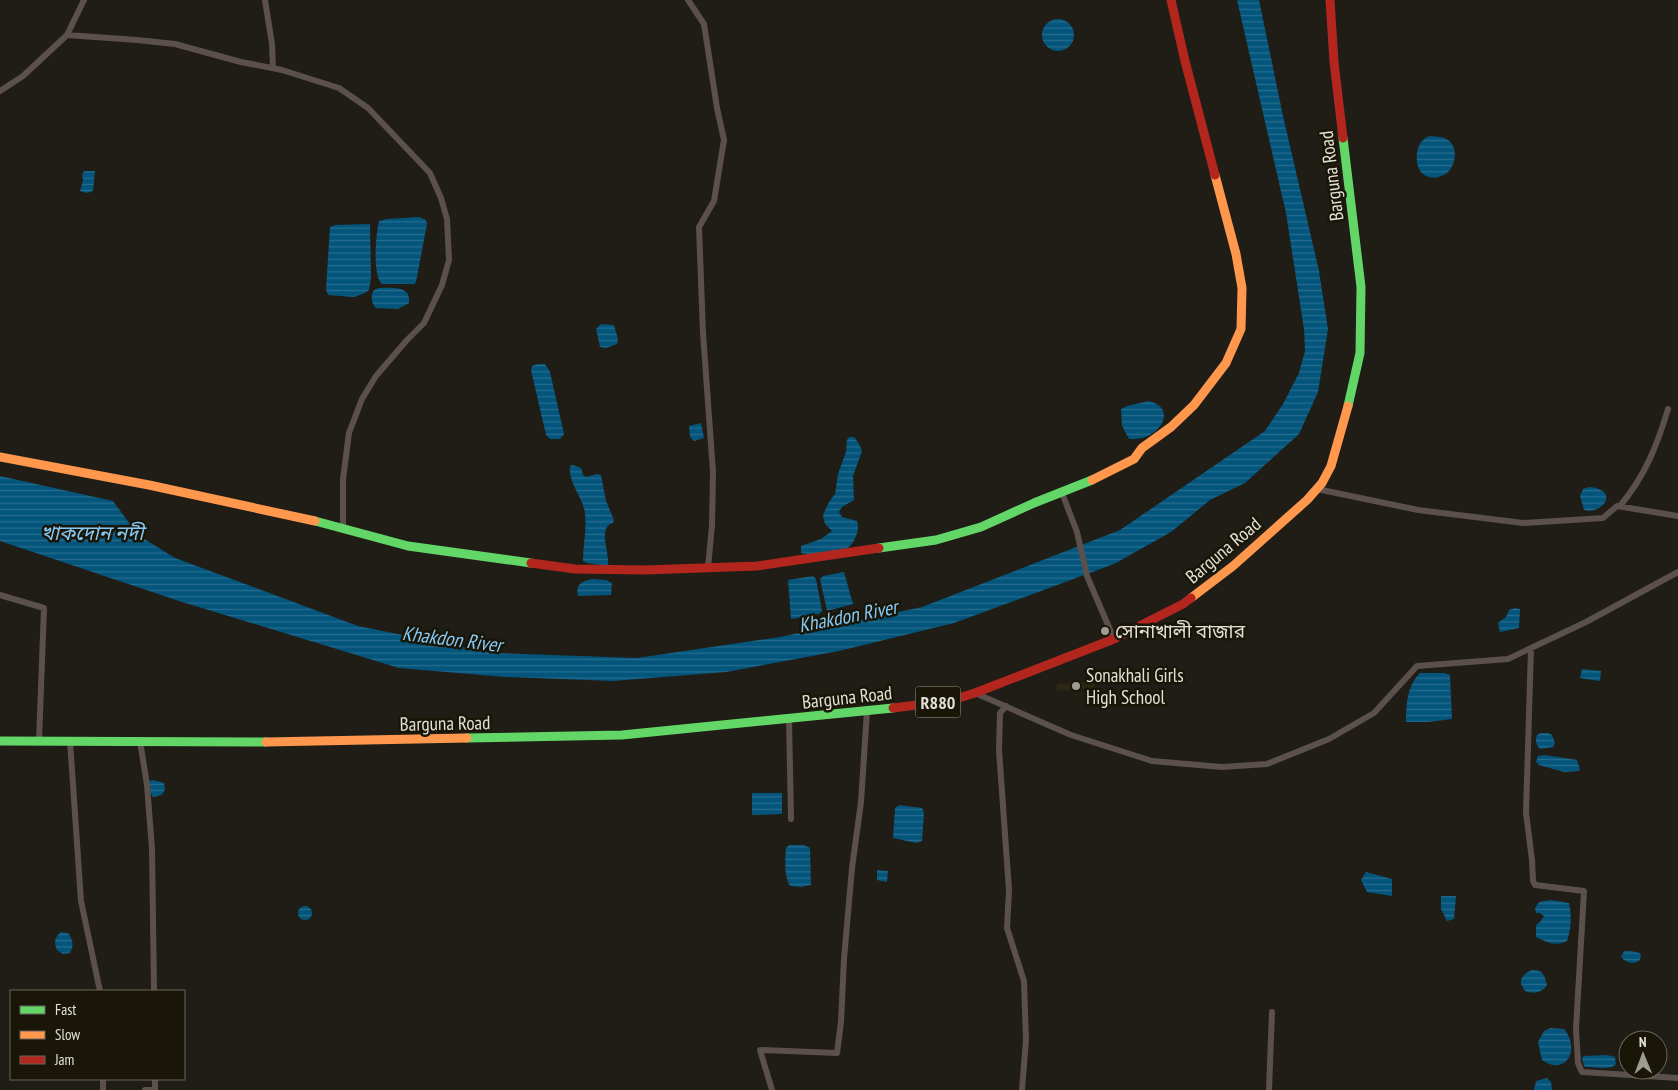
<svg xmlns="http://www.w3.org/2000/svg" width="1678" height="1090" font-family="'PT Sans Narrow','Noto Sans Bengali',sans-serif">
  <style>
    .built { fill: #2b2713 }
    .water { fill: url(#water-rules) }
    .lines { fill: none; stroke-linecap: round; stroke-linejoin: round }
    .street { stroke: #5c504c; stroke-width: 6 }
    .fast { stroke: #63d668; stroke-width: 9 }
    .slow { stroke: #ff974d; stroke-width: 9 }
    .jam { stroke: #b3261e; stroke-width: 9 }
    .poi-dot { fill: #9e9c92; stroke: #191608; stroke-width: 2 }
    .labels { text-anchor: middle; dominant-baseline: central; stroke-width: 5; stroke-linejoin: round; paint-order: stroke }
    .shield { fill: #191608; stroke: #a6a398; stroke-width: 1 }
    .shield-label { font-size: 18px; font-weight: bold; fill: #e2e0d6 }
    .street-label { font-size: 19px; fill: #e2e0d6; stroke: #191608 }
    .poi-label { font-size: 19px; fill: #e2e0d6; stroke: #191608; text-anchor: start }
    .water-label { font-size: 20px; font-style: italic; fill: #86c9f7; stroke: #191608 }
  </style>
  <defs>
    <pattern id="water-rules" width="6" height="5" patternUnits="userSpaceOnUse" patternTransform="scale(1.25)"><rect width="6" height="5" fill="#03557c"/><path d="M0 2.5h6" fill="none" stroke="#276d8e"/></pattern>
  </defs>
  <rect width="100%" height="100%" fill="#1f1d15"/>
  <path class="built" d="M 1094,681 L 1095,688 L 1057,691 L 1057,684 Z"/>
  <path class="water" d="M 1237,0 L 1259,0 L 1283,116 L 1319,271 L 1328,329 L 1318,392 L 1299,434 L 1245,483 L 1210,500 L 1171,532 L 1114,564 L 954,623 L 839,651 L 726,672 L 613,681 L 505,677 L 399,668 L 179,601 L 0,541 L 0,476 L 113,501 L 138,535 L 175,558 L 358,626 L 492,653 L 637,658 L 780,637 L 922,607 L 1120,530 L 1265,431 L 1283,404 L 1299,373 L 1305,351 L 1304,329 L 1286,213 Z
    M1042 35a16 16 0 1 1 32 0a16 16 0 1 1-32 0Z
    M 1430,136 C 1436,137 1443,136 1448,140 C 1458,147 1456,163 1449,171 C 1441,180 1424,180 1419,169 C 1414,158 1417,139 1430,136 Z
    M 84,171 L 95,171 L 93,191 L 87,193 L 80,191 L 83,180 L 82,175 Z
    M 419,217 L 426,220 L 427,224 L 416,282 L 414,284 L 382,284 C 372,275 376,234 379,221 L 387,219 Z
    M 370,224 L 371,277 L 369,290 L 365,293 L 354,297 L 328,295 L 326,289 L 330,227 L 335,225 Z
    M 378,288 C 390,288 412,285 409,303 L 398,309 L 376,308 C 371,303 371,297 373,291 Z
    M 601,324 L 614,325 L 618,339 L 617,344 L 606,348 L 600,347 L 596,329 Z
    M 538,364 L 545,364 L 550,372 L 564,434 L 560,439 L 550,439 L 546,435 L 531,370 L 532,366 Z
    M 1149,401 C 1176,408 1162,433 1142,438 C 1138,439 1133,439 1129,439 L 1122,426 L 1121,409 L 1127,406 Z
    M 701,423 L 704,438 L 694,441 L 690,437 L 689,426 Z
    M 849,437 L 854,437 L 859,444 L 862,451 L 853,476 L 854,500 L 842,507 L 839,512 L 842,517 L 857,521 C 859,527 858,530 856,536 C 855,539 853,543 850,546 C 844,553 810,556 801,553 L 801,546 L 821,539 L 832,531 L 825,524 L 823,515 L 829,502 L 835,494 L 838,474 L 846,452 L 847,440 Z
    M 573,465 L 581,468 L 583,475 L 586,477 L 597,474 L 601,475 L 606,501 L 614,520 L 613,523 C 597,527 610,553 608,565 L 606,566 L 587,563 L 583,561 C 583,545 587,529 585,514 C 583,496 568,484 570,466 Z
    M 1589,487 C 1620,489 1604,515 1584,510 L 1580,496 L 1583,489 Z
    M 844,572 L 853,604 L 827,611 L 820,579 L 823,576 Z
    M 813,576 L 816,579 L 822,611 L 819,614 L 791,619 L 788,580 Z
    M 593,579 L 606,580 L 612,583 L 611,595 L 578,596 C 575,584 582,581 593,579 Z
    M 1515,608 L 1520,609 L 1519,628 L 1500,632 L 1498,623 L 1506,617 L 1509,610 Z
    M 1582,669 L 1601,671 L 1600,681 L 1580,678 Z
    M 1420,673 L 1444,673 L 1450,675 L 1452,719 L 1429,722 L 1406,722 C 1406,705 1407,686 1420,673 Z
    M 1541,733 L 1548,733 L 1552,735 L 1555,743 L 1553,747 L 1540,749 C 1536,744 1535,741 1537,735 Z
    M 1545,755 L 1577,760 L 1580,769 L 1579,771 L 1564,772 L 1539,765 L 1536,762 L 1538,756 Z
    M 153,780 L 164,783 L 165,789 L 162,795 L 153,797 L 151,794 L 149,781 Z
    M 752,793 L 782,793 L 782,814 L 752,815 Z
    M 899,805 L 922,808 L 924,813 L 922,841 L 916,843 L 893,838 L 895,808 Z
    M 789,845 L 804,845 L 810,848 L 811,885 L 801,887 L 790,886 C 784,876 785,860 786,848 Z
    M 877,870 L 888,871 L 887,882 L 877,880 Z
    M 1366,872 L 1392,879 L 1392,896 L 1367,892 L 1361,880 Z
    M 1441,896 L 1456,896 L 1454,919 L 1447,921 L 1441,909 Z
    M 1551,900 L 1569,903 C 1572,916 1571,930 1567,941 C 1556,947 1546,942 1536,937 L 1536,925 L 1540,922 L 1544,916 L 1540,913 L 1536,913 L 1535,908 L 1539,902 Z
    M298 913a7 7 0 1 1 14 0a7 7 0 1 1-14 0Z
    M 61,932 L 68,933 C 73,939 74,946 70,953 L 63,954 L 57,950 C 54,942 54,938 61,932 Z
    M 1624,951 L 1631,951 L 1640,953 L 1641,956 L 1640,960 C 1634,965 1626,963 1621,957 Z
    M 1532,970 C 1543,969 1545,976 1547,985 C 1542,993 1534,994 1525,991 L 1521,984 L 1521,979 L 1526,973 Z
    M 1550,1028 L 1564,1029 C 1581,1049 1566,1077 1542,1060 L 1538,1042 L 1544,1031 Z
    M 1607,1055 L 1615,1057 L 1616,1064 L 1612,1067 L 1605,1068 L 1586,1067 L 1584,1066 L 1582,1058 L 1584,1056 Z
    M 1547,1078 L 1551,1082 L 1552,1090 L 1534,1090 L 1536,1081 Z"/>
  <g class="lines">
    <path class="street" d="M 265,0 L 272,44 L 273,68
      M 688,0 L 704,24 L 717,108 L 724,140 L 714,201 L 699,227 L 703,333 L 713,472 L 712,525 L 708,568
      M 67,35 L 137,40 L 175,44 L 241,62 L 282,70 L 339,88 L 368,108 L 430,173 L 441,198 L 447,219 L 449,260 L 442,285 L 424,323 L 407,340 L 376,376 L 362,399 L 349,433 L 343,479 L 343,528
      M 0,91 L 23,76 L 67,35 L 84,0
      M 1317,489 L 1418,510 L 1523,523 L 1603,518 L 1617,506 L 1678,516
      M 1062,493 L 1077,532 L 1087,576 L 1114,639
      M 1620,506 C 1645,476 1657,446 1668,409
      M 0,595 L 44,608 L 39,741
      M 1531,648 L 1526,813 L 1532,860 L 1533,881 L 1535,885 L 1584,891 L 1576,1029 L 1578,1063 L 1582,1072 L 1678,1078
      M 975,693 L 1071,735 L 1152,761 L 1222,767 L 1267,764 L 1329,739 L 1374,713 L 1417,666 L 1508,659 L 1586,622 L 1678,572
      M 1006,706 L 1000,713 L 999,750 L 1009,890 L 1007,928 L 1024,981 L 1026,1040 L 1022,1090
      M 789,719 L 791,819
      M 70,741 L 81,901 L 100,991
      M 140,741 L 147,785 L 152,849 L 154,991
      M 103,1079 L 103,1090
      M 145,1090 L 155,1090 L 155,1079
      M 772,1090 L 760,1050 L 837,1053 L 841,1022 L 844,959 L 852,868 L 861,802 L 867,711
      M 1269,1090 L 1272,1012"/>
    <path class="fast" d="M 1343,138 L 1361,287 L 1360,353 L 1348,406
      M 315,521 L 408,546 L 531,563
      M 879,548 L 936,540 L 981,527 L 1034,503 L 1092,480
      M 467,738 L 622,735 L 893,708
      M 0,741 L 266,742"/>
    <path class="slow" d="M 0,457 L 149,485 L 315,521
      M 1092,480 L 1134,459 L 1142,448 L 1171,427 L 1194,405 L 1226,363 L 1241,329 L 1242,288 L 1236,254 L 1215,175
      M 1191,598 L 1233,566 L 1307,500 L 1322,483 L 1331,466 L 1348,406
      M 266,742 L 467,738"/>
    <path class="jam" d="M 1171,0 L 1185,61 L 1215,175
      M 1330,0 L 1334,62 L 1343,138
      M 531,563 L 575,569 L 645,570 L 757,566 L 879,548
      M 893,708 L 949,701 L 975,693 L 1114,639 L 1183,604 L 1191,598"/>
  </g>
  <g class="poi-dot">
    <circle cx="1105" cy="631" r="5"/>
    <circle cx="1076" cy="686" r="5"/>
  </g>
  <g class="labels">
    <rect class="shield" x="915.5" y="686.5" width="45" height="31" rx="4"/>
    <g class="shield-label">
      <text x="938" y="702">R880</text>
    </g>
    <g class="street-label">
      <text transform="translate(1331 176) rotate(-97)">Barguna Road</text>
      <text transform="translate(1223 550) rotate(-40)">Barguna Road</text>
      <text transform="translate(847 697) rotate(-6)">Barguna Road</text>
      <text transform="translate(445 723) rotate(-1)">Barguna Road</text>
    </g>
    <g class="poi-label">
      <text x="1115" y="631">সোনাখালী বাজার</text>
      <text x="1086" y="675">Sonakhali Girls<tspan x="1086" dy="22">High School</tspan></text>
    </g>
    <g class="water-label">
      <text x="92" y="533">খাকদোন নদী</text>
      <text transform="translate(848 616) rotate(-11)">Khakdon River</text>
      <text transform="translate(452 639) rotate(7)">Khakdon River</text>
    </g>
  </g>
  <rect x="10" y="990" width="175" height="90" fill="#191608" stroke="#69675a"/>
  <rect x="20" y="1006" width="25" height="8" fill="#63d668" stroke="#69675a"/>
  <text x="55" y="1015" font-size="15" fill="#e2e0d6">Fast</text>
  <rect x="20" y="1031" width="25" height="8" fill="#ff974d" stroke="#69675a"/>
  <text x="55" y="1040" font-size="15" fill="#e2e0d6">Slow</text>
  <rect x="20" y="1056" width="25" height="8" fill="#b3261e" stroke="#69675a"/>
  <text x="55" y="1065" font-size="15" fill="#e2e0d6">Jam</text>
  <g transform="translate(1643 1055) rotate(359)"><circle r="24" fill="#191608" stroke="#69675a"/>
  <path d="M0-4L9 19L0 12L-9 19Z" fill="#9e9c92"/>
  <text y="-8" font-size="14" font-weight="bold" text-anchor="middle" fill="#e2e0d6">N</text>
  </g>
</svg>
